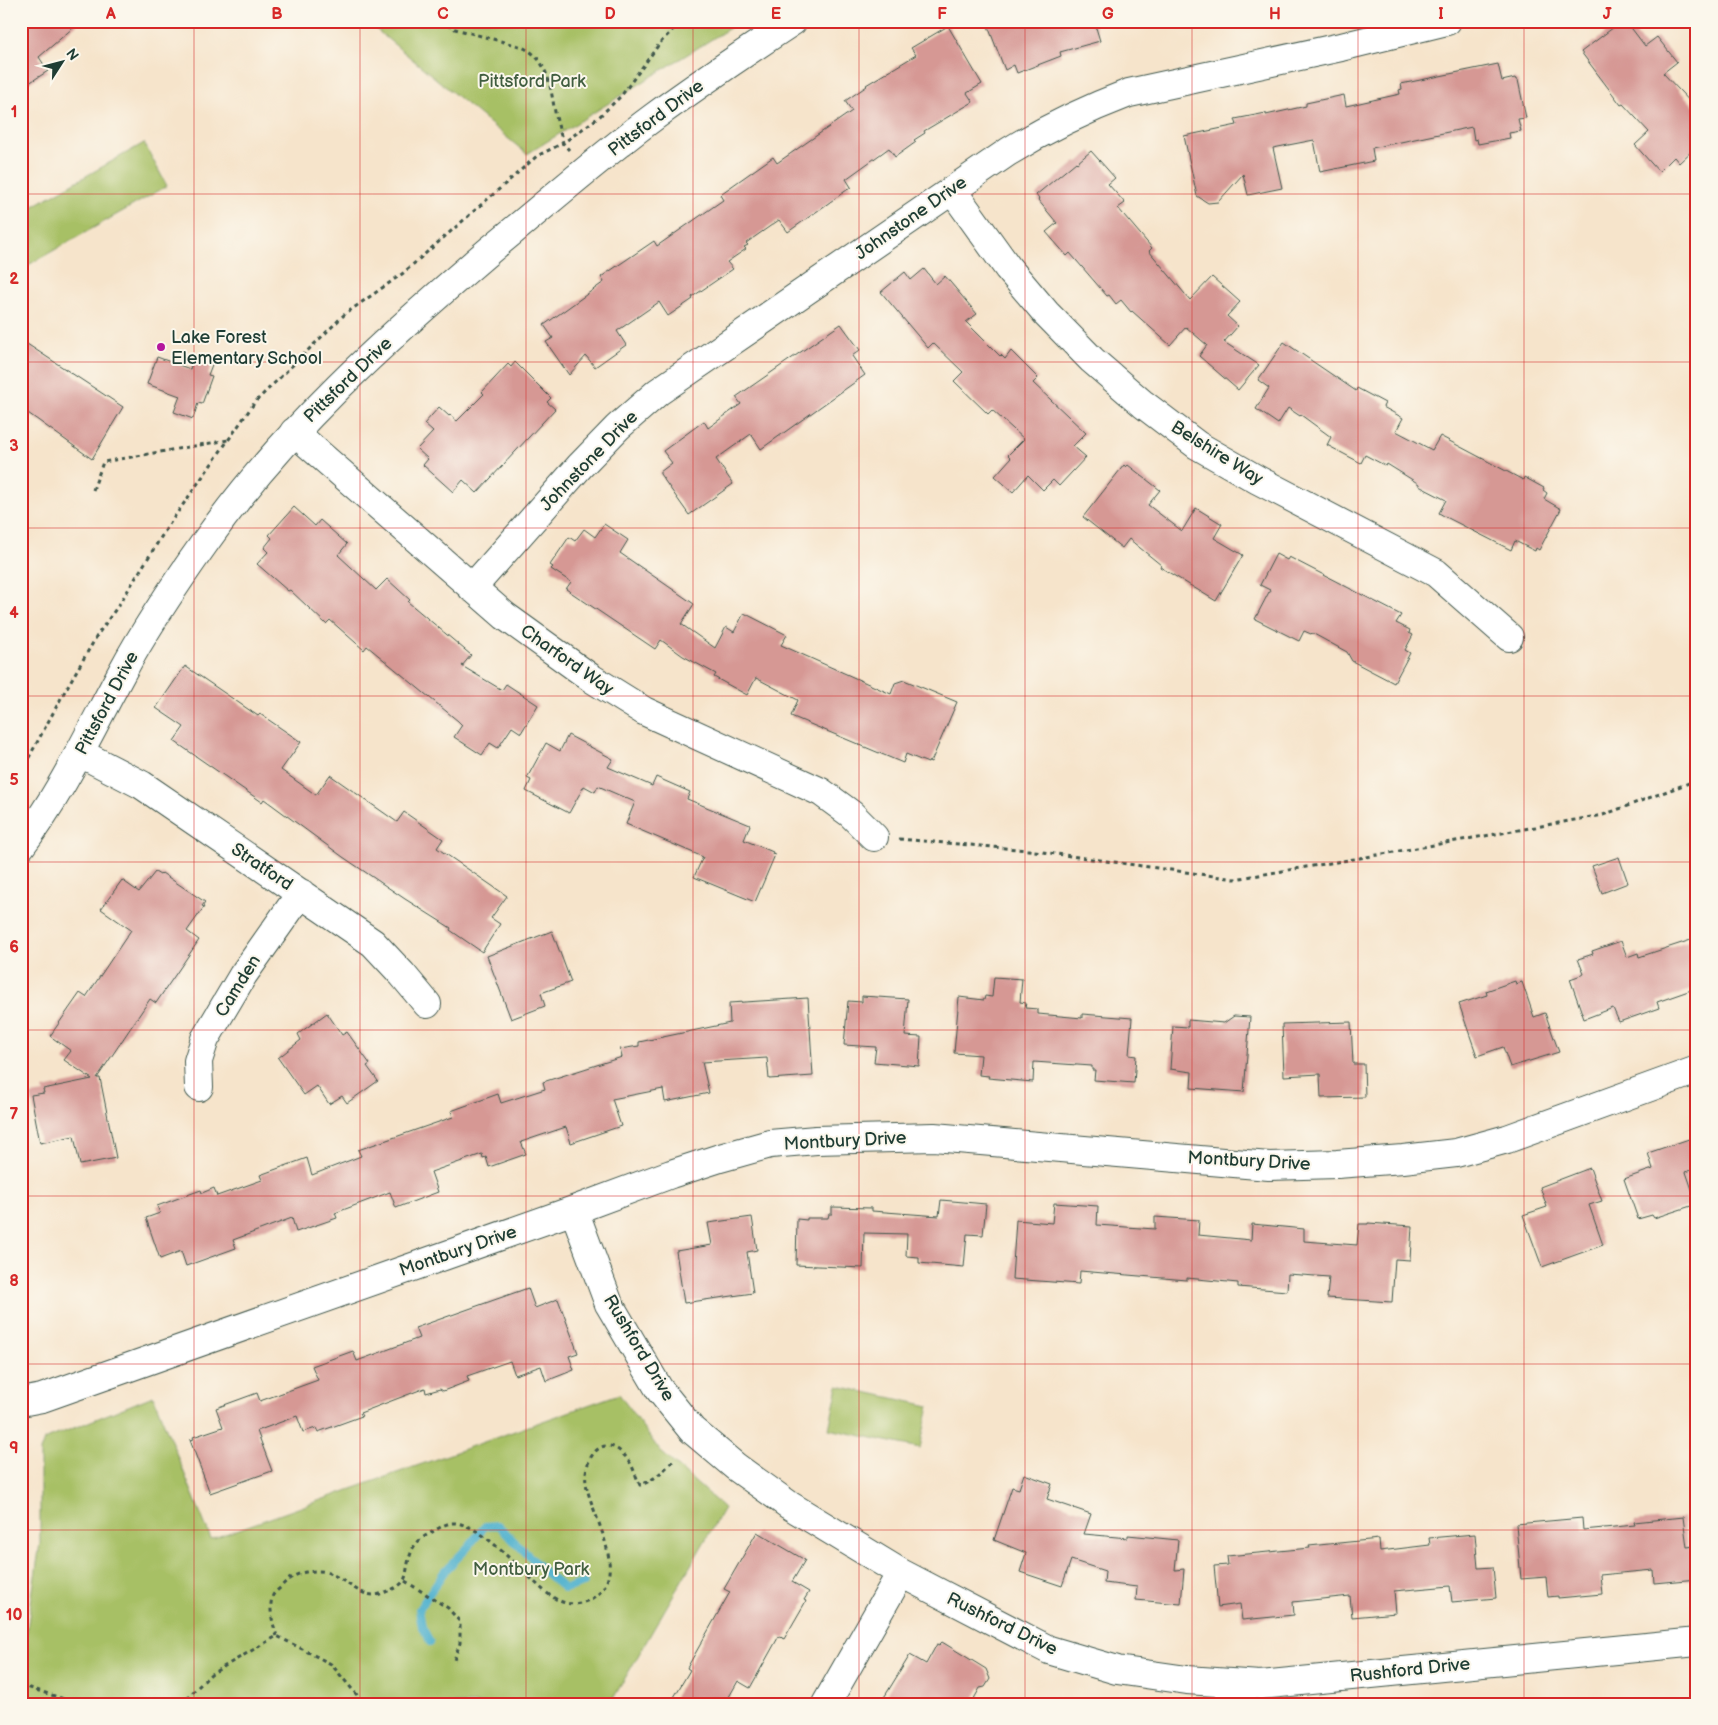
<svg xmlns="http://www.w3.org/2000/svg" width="1718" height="1725" font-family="'Balsamiq Sans',sans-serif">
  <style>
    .green { fill: #a7c065; stroke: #637e4c }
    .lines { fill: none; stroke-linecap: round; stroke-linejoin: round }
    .stream { stroke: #4eb0cd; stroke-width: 8 }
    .building { fill: #d69894 }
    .minor-casing { stroke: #3f564b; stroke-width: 30 }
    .tertiary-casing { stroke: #3f564b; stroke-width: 30 }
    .path { stroke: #3f564b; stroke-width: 3; stroke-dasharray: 4 4; stroke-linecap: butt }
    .minor { stroke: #fff; stroke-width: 28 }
    .tertiary { stroke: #fff; stroke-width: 28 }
    .grid { fill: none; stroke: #d62828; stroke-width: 1; stroke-opacity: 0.55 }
    .poi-dot { fill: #b5179e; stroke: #fbf7ec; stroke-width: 2 }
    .labels { text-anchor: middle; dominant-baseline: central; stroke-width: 4; stroke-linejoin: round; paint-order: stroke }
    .park-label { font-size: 18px; fill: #415e40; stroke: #fbf7ec }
    .street-label { font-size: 18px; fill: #1f3d34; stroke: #fbf7ec }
    .poi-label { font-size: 18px; fill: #1f3d34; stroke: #fbf7ec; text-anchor: start }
    .neatline { fill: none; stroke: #d62828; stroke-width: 2 }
    .grid-label { font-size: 16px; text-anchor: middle; font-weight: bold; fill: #d62828 }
  </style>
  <rect width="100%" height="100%" fill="#fbf7ec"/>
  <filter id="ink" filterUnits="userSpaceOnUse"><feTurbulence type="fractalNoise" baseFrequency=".02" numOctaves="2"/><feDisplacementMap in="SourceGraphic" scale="10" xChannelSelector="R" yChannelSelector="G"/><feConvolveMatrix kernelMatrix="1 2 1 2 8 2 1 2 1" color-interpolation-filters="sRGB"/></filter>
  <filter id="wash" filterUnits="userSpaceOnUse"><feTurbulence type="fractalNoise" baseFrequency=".0096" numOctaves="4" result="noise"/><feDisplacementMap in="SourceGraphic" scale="20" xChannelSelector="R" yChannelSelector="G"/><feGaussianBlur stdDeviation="1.12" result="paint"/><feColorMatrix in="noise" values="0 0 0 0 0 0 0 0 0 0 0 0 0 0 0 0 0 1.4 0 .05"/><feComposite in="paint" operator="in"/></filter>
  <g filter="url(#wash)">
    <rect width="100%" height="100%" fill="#f6e4cb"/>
    <path class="green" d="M 366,21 L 741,21 L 527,154 Z
      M 144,143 L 167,186 L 23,268 L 21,265 L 21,213 Z
      M 838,1386 L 929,1406 L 920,1448 L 829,1429 Z
      M 619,1394 L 660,1451 L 724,1508 L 610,1704 L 21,1704 L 21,1651 L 27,1630 L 40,1543 L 40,1451 L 44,1440 L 153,1396 L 211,1539 Z"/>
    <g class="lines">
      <path class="stream" d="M 430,1642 L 422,1627 L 419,1609 L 444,1572 L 468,1547 L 485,1526 L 498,1525 L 547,1574 L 565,1589 L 584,1583"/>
    </g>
    <g id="blocks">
      <path class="building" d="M 21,21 L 81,21 L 39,57 L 48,71 L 21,88 Z
        M 986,21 L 1094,21 L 1100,41 L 1060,52 L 1061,56 L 1017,73 L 1014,65 L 1005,70 Z
        M 1622,21 L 1626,21 L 1645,46 L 1657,37 L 1677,62 L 1663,73 L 1697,109 L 1697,146 L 1679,163 L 1674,157 L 1659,172 L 1635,145 L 1649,132 L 1623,104 L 1621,105 L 1581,52 Z
        M 948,26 L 982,84 L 967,93 L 973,102 L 924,131 L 925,133 L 914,140 L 916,142 L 895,157 L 889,148 L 846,179 L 851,187 L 788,232 L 779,220 L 746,243 L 748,245 L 744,247 L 746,249 L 727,262 L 733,269 L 692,297 L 693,299 L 668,316 L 659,302 L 617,331 L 626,345 L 595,367 L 586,356 L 569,375 L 546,342 L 553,338 L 544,325 L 604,282 L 601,277 L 654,241 L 657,246 L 723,200 L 720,195 L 722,193 L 773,157 L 777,163 L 852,111 L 845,101 L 867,86 L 866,85 L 916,55 L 911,48 Z
        M 1498,64 L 1502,81 L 1515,78 L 1516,80 L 1518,80 L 1526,118 L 1518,119 L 1521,131 L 1509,133 L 1510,138 L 1478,144 L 1477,139 L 1474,140 L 1472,127 L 1372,148 L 1374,161 L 1320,172 L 1314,140 L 1273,148 L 1282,188 L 1248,195 L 1243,174 L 1218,202 L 1208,203 L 1197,196 L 1184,136 L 1237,125 L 1235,119 L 1266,113 L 1266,115 L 1306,106 L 1306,103 L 1344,95 L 1346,106 L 1400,94 L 1399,90 L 1402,89 L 1401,84 Z
        M 1091,151 L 1115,178 L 1108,184 L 1125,203 L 1118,208 L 1152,248 L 1149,251 L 1190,300 L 1212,277 L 1240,302 L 1227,316 L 1238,326 L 1224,342 L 1259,365 L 1238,390 L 1199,356 L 1207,345 L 1186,327 L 1170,345 L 1132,311 L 1131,312 L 1121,300 L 1116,304 L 1109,295 L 1107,296 L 1070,253 L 1067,256 L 1046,232 L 1057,223 L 1038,200 L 1039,199 L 1036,195 L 1076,162 L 1077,163 Z
        M 924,269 L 936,284 L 945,276 L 977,314 L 966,322 L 1000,356 L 1001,355 L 1005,359 L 1011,351 L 1038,378 L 1033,383 L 1086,433 L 1073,446 L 1086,457 L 1059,486 L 1053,480 L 1043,490 L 1028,475 L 1013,492 L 995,476 L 1011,458 L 1008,455 L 1024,439 L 992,410 L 988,414 L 954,381 L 963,372 L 933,343 L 928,348 L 881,292 L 905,272 L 911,280 Z
        M 841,324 L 860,350 L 852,356 L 865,375 L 761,449 L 751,434 L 716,459 L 733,484 L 689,515 L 660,474 L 660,472 L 672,463 L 663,451 L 704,421 L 708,428 L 741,404 L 736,397 Z
        M 21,340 L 123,407 L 92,459 L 21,408 Z
        M 1284,342 L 1356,391 L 1357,388 L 1385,403 L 1383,407 L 1403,418 L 1396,431 L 1432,450 L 1440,436 L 1523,480 L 1524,477 L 1544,488 L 1543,490 L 1547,493 L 1544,499 L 1561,509 L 1539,550 L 1536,548 L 1535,551 L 1515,541 L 1511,550 L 1444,516 L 1439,513 L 1446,500 L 1419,486 L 1419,484 L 1387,464 L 1386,466 L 1365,455 L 1361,463 L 1327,445 L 1331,437 L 1301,415 L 1300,416 L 1288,408 L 1278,424 L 1256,409 L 1269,388 L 1258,380 Z
        M 195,355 L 213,362 L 208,375 L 212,376 L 202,404 L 198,403 L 193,419 L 174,412 L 180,396 L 147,384 L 157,357 L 190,369 Z
        M 515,362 L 551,398 L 547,402 L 555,409 L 477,493 L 463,480 L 453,492 L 423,465 L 428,459 L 417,449 L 433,432 L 424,424 L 439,407 L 449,416 L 450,415 L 457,421 L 484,394 L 482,392 L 508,364 L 511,367 Z
        M 1124,465 L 1126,467 L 1128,465 L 1160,490 L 1148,505 L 1182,531 L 1196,508 L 1222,524 L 1214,538 L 1243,555 L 1216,601 L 1160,567 L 1161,565 L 1129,539 L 1122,548 L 1083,517 Z
        M 294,507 L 315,526 L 320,520 L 347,544 L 338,555 L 376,590 L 387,579 L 410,600 L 408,602 L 471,655 L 462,666 L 502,690 L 506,684 L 538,705 L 521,733 L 512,727 L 498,748 L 490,743 L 482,755 L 454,737 L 462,725 L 458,721 L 367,646 L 364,650 L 330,620 L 326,624 L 290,590 L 288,591 L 257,564 L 268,552 L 264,548 L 272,538 L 269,535 Z
        M 604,524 L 628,540 L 620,553 L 694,604 L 681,624 L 715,648 L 726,627 L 734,632 L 744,613 L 787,635 L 781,645 L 891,694 L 895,683 L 904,680 L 957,702 L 931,762 L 929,761 L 928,763 L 906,754 L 903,763 L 791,716 L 798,700 L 756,678 L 747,695 L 714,677 L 716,674 L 683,656 L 661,640 L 655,649 L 566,589 L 571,582 L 551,569 L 553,567 L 550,565 L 569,537 L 575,541 L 584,529 L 595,537 Z
        M 1276,554 L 1287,560 L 1289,557 L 1401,615 L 1396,623 L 1410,630 L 1409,633 L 1413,635 L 1405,650 L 1410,653 L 1394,683 L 1352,661 L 1347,652 L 1312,633 L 1311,634 L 1304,631 L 1299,641 L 1255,619 L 1270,590 L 1260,585 Z
        M 185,666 L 258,716 L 260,714 L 301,742 L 281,770 L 316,795 L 330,775 L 397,822 L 404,812 L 443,839 L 437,848 L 507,896 L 491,918 L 500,924 L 482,952 L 450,930 L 451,928 L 405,899 L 343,857 L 264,799 L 262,802 L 174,741 L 184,727 L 156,708 Z
        M 568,735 L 613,759 L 608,767 L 652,786 L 656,777 L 690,792 L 687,799 L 750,825 L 744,840 L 773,852 L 772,854 L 775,855 L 755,902 L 694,877 L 703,857 L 626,824 L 635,802 L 598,786 L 595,792 L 584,786 L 569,813 L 526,791 L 531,780 L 527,778 L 546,743 L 560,751 Z
        M 1619,857 L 1628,883 L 1602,893 L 1592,866 Z
        M 155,872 L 160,875 L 162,873 L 205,902 L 202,906 L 204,907 L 187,931 L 199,940 L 156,1003 L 150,999 L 97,1078 L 100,1078 L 116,1158 L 80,1165 L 74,1136 L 40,1143 L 31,1095 L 44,1093 L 43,1089 L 92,1079 L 64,1060 L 71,1051 L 50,1036 L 80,993 L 86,997 L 131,930 L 101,909 L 122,880 L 139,892 Z
        M 552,931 L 571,982 L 541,993 L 545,1006 L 511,1019 L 487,956 Z
        M 1697,938 L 1697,988 L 1657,1002 L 1659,1008 L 1619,1022 L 1613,1008 L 1584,1019 L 1570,979 L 1584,974 L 1578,959 L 1593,954 L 1592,951 L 1621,941 L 1627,957 L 1638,953 L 1639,957 Z
        M 994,977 L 1022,979 L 1020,1002 L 1026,1003 L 1025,1008 L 1038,1009 L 1038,1014 L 1082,1018 L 1082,1014 L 1132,1018 L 1129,1055 L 1136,1056 L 1134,1083 L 1094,1080 L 1095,1070 L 1092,1070 L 1092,1066 L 1034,1062 L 1033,1082 L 988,1078 L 989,1076 L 979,1075 L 981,1055 L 954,1053 L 959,997 L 984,1000 L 985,996 L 992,997 Z
        M 1515,981 L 1516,984 L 1522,982 L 1534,1017 L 1545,1013 L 1559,1052 L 1510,1067 L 1503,1047 L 1477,1056 L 1459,1004 L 1487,995 L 1486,991 Z
        M 862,996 L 908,999 L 905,1036 L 921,1037 L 919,1066 L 874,1062 L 876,1047 L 844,1045 L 848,1001 L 862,1002 Z
        M 808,998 L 813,1076 L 769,1079 L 767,1058 L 702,1062 L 709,1093 L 665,1102 L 663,1089 L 612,1099 L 621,1126 L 571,1143 L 566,1127 L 521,1142 L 526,1154 L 489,1167 L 486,1157 L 483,1158 L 482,1154 L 431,1172 L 438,1192 L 396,1208 L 390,1192 L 335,1213 L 337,1218 L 296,1232 L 292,1218 L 233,1240 L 236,1248 L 186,1266 L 181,1251 L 160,1259 L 146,1218 L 160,1213 L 157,1206 L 201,1190 L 202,1193 L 214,1188 L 217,1196 L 262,1180 L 260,1175 L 307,1158 L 312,1175 L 361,1156 L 358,1150 L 453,1117 L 451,1111 L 498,1094 L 501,1103 L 545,1089 L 543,1082 L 622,1057 L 620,1049 L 639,1046 L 639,1042 L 730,1023 L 729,1003 Z
        M 327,1013 L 342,1035 L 347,1032 L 370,1064 L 367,1066 L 378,1081 L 347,1103 L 342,1096 L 329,1104 L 317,1086 L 304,1095 L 278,1058 L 301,1040 L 298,1034 Z
        M 1234,1016 L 1250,1017 L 1244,1092 L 1191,1088 L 1192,1072 L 1170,1069 L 1173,1026 L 1188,1027 L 1188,1020 L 1224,1023 Z
        M 1351,1022 L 1353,1064 L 1364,1064 L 1365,1097 L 1321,1098 L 1320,1074 L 1284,1076 L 1282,1024 Z
        M 1689,1139 L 1697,1163 L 1697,1168 L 1686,1172 L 1697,1204 L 1654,1218 L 1652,1215 L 1638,1219 L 1624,1179 L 1653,1169 L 1648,1153 Z
        M 1590,1168 L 1602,1201 L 1589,1205 L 1603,1245 L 1542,1267 L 1523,1215 L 1547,1207 L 1540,1187 Z
        M 941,1200 L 986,1204 L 983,1235 L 967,1234 L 964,1267 L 919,1263 L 919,1257 L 906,1256 L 907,1234 L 864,1233 L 863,1268 L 796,1265 L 797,1219 L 807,1220 L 807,1218 L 828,1218 L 829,1214 L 832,1214 L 832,1207 L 872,1208 L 872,1211 L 939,1216 Z
        M 1054,1203 L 1098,1206 L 1097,1225 L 1155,1229 L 1155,1217 L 1199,1220 L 1198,1235 L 1251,1240 L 1252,1224 L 1304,1229 L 1304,1241 L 1357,1245 L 1359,1224 L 1368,1224 L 1368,1223 L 1412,1226 L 1410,1260 L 1395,1259 L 1392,1302 L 1327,1298 L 1329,1277 L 1288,1274 L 1287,1291 L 1238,1287 L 1238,1283 L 1187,1278 L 1187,1280 L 1080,1271 L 1079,1284 L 1012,1279 L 1016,1220 L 1052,1223 Z
        M 752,1217 L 757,1250 L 747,1252 L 753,1293 L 684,1303 L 676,1251 L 712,1245 L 708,1223 Z
        M 528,1288 L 535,1308 L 558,1299 L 578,1353 L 569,1356 L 574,1370 L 546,1381 L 541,1366 L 515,1375 L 510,1361 L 467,1376 L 469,1381 L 443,1391 L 440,1389 L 426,1393 L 425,1388 L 360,1413 L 362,1416 L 318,1432 L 316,1428 L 303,1432 L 297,1416 L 257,1431 L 272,1471 L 210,1493 L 190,1440 L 194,1439 L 193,1437 L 223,1427 L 216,1408 L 257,1393 L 260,1401 L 318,1380 L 312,1366 L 353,1351 L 357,1361 L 419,1338 L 415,1328 Z
        M 1024,1474 L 1052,1484 L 1047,1499 L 1091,1514 L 1084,1534 L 1128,1538 L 1128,1535 L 1178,1540 L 1175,1570 L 1184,1569 L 1181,1604 L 1136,1600 L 1137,1587 L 1104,1583 L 1105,1571 L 1071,1560 L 1062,1586 L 1020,1572 L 1026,1553 L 994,1540 L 1012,1487 L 1019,1489 Z
        M 1683,1517 L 1687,1547 L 1695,1546 L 1697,1579 L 1654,1583 L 1653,1570 L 1600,1575 L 1602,1594 L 1558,1598 L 1558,1596 L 1548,1597 L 1546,1577 L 1521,1579 L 1516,1524 L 1582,1518 L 1583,1530 L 1635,1525 L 1634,1522 Z
        M 757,1532 L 805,1560 L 792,1582 L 809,1592 L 804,1600 L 806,1601 L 784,1639 L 779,1636 L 750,1688 L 738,1681 L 725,1704 L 670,1704 L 690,1670 L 687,1668 L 730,1592 L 724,1589 Z
        M 1475,1534 L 1478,1568 L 1493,1567 L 1496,1598 L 1452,1602 L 1450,1586 L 1394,1591 L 1396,1613 L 1352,1617 L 1350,1596 L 1293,1602 L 1294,1615 L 1242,1620 L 1240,1604 L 1218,1607 L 1214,1566 L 1228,1565 L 1227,1556 L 1310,1548 L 1309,1546 L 1379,1539 L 1380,1551 L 1430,1545 L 1429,1538 Z
        M 942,1642 L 986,1669 L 990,1679 L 985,1687 L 980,1688 L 971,1704 L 880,1704 L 910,1655 L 926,1664 L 937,1644 L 939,1645 Z"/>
    </g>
  </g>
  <g filter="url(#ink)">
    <use href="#blocks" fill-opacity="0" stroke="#3f564b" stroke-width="1"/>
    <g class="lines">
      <defs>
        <path id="minor" d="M 952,190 L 1008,268 L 1046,313 L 1092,360 L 1143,404 L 1197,445 L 1258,480 L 1436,573 L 1509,637
          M 294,432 L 505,616 L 591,678 L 644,711 L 821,792 L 851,814 L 874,837
          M 472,588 L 580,466 L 618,427 L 658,392 L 1008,152 C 1047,128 1087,109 1129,93 L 1341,47 L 1447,21
          M 80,753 L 142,785 L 373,943 L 402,974 L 427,1004
          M 199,1087 L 198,1061 L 205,1039 L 243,975 L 301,893
          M 574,1210 L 609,1304 L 659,1389 L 692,1430 L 736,1467 L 789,1505 L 901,1573 L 1049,1650 L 1117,1670 L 1187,1680 L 1260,1685 L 1697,1642
          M 21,1402 L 42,1398 L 574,1210 L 671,1174 L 720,1158 L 770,1144 L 816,1140 L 934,1137 L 1269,1166 L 1337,1164 L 1403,1159 L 1456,1153 L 1507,1139 L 1697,1070
          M 826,1704 L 901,1573"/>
        <path id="tertiary" d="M 21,846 C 62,792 90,731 122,672 C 146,627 176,583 206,541 C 284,430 387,338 490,250 C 545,205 598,158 655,116 C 700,83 746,52 793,21"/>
      </defs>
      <use href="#minor" class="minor-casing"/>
      <use href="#tertiary" class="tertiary-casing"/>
      <path class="path" d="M 440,21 L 455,29 L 519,46 C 548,56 550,86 555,112 C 557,122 560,132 563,143 L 599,117 L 621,96 L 660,43 L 681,21
        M 93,490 L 103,462 L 228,440
        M 21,772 L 66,689 L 98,634 L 120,603 L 168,526 L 255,402 L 345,314 L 402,274 L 537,156 L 563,143 L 569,150
        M 899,839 L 1028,850 L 1235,879 L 1366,857 L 1603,815 L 1697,780
        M 405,1581 L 448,1608 L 460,1622 L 460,1643 L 454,1660
        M 277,1636 C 273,1625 268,1607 273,1595 C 275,1592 279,1589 281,1587 C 287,1579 296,1574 306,1572 C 313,1571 322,1570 329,1573 C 344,1578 362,1600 380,1594 C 415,1582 401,1578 412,1550 C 416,1541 426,1535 434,1531 C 439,1528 445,1524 451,1523 C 476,1521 508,1558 525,1573 C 544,1590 561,1613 589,1600 C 634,1578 591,1516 586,1483 C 583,1459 602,1431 624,1455 C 632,1462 635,1475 640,1485 C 655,1480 664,1470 675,1459
        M 21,1685 L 79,1704
        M 181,1704 L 211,1674 L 277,1636 L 331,1664 L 357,1695 L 362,1704"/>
      <use href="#minor" class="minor"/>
      <use href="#tertiary" class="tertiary"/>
    </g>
  </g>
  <path class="grid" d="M 194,21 L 194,1704M 360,21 L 360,1704M 526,21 L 526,1704M 693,21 L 693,1704M 859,21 L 859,1704M 1025,21 L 1025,1704M 1192,21 L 1192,1704M 1358,21 L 1358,1704M 1524,21 L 1524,1704M 21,194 L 1697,194M 21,362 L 1697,362M 21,528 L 1697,528M 21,696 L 1697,696M 21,862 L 1697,862M 21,1030 L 1697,1030M 21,1196 L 1697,1196M 21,1364 L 1697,1364M 21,1530 L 1697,1530"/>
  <circle class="poi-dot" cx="161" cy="347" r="5"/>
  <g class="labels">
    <g class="park-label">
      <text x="532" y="81">Pittsford Park</text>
      <text x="531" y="1569">Montbury Park</text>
    </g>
    <g class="street-label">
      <text transform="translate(656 118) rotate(-37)">Pittsford Drive</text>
      <text transform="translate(911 218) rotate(-35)">Johnstone Drive</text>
      <text transform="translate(348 380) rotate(-44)">Pittsford Drive</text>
      <text transform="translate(1217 453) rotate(32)">Belshire Way</text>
      <text transform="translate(589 461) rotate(-46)">Johnstone Drive</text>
      <text transform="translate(567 660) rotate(35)">Charford Way</text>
      <text transform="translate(107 703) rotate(-62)">Pittsford Drive</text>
      <text transform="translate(262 867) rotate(34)">Stratford</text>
      <text transform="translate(238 986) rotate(-58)">Camden</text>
      <text transform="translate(845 1141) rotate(-3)">Montbury Drive</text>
      <text transform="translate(1249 1161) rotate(3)">Montbury Drive</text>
      <text transform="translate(458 1251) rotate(-19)">Montbury Drive</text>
      <text transform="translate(639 1348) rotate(59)">Rushford Drive</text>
      <text transform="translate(1002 1624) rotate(26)">Rushford Drive</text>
      <text transform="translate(1410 1670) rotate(-6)">Rushford Drive</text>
    </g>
    <g class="poi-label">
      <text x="171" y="337">Lake Forest<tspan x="171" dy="21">Elementary School</tspan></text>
    </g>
  </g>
  <rect width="1718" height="1725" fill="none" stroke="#fbf7ec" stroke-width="55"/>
  <g transform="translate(62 62) rotate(54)" stroke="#fbf7ec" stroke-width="4" paint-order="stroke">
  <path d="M0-4L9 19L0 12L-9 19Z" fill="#1f3d34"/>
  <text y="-8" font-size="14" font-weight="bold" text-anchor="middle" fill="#1f3d34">N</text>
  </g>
  <rect x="28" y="28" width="1662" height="1670" class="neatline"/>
  <g class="grid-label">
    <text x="111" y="19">A</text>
    <text x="277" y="19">B</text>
    <text x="443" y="19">C</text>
    <text x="610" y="19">D</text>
    <text x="776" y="19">E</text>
    <text x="942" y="19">F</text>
    <text x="1108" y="19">G</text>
    <text x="1275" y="19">H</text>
    <text x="1441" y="19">I</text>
    <text x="1607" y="19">J</text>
    <text x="14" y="117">1</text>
    <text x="14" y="284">2</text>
    <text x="14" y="451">3</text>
    <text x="14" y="618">4</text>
    <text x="14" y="785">5</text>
    <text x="14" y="952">6</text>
    <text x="14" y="1119">7</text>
    <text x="14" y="1286">8</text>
    <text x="14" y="1453">9</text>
    <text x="14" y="1620">10</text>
  </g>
</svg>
